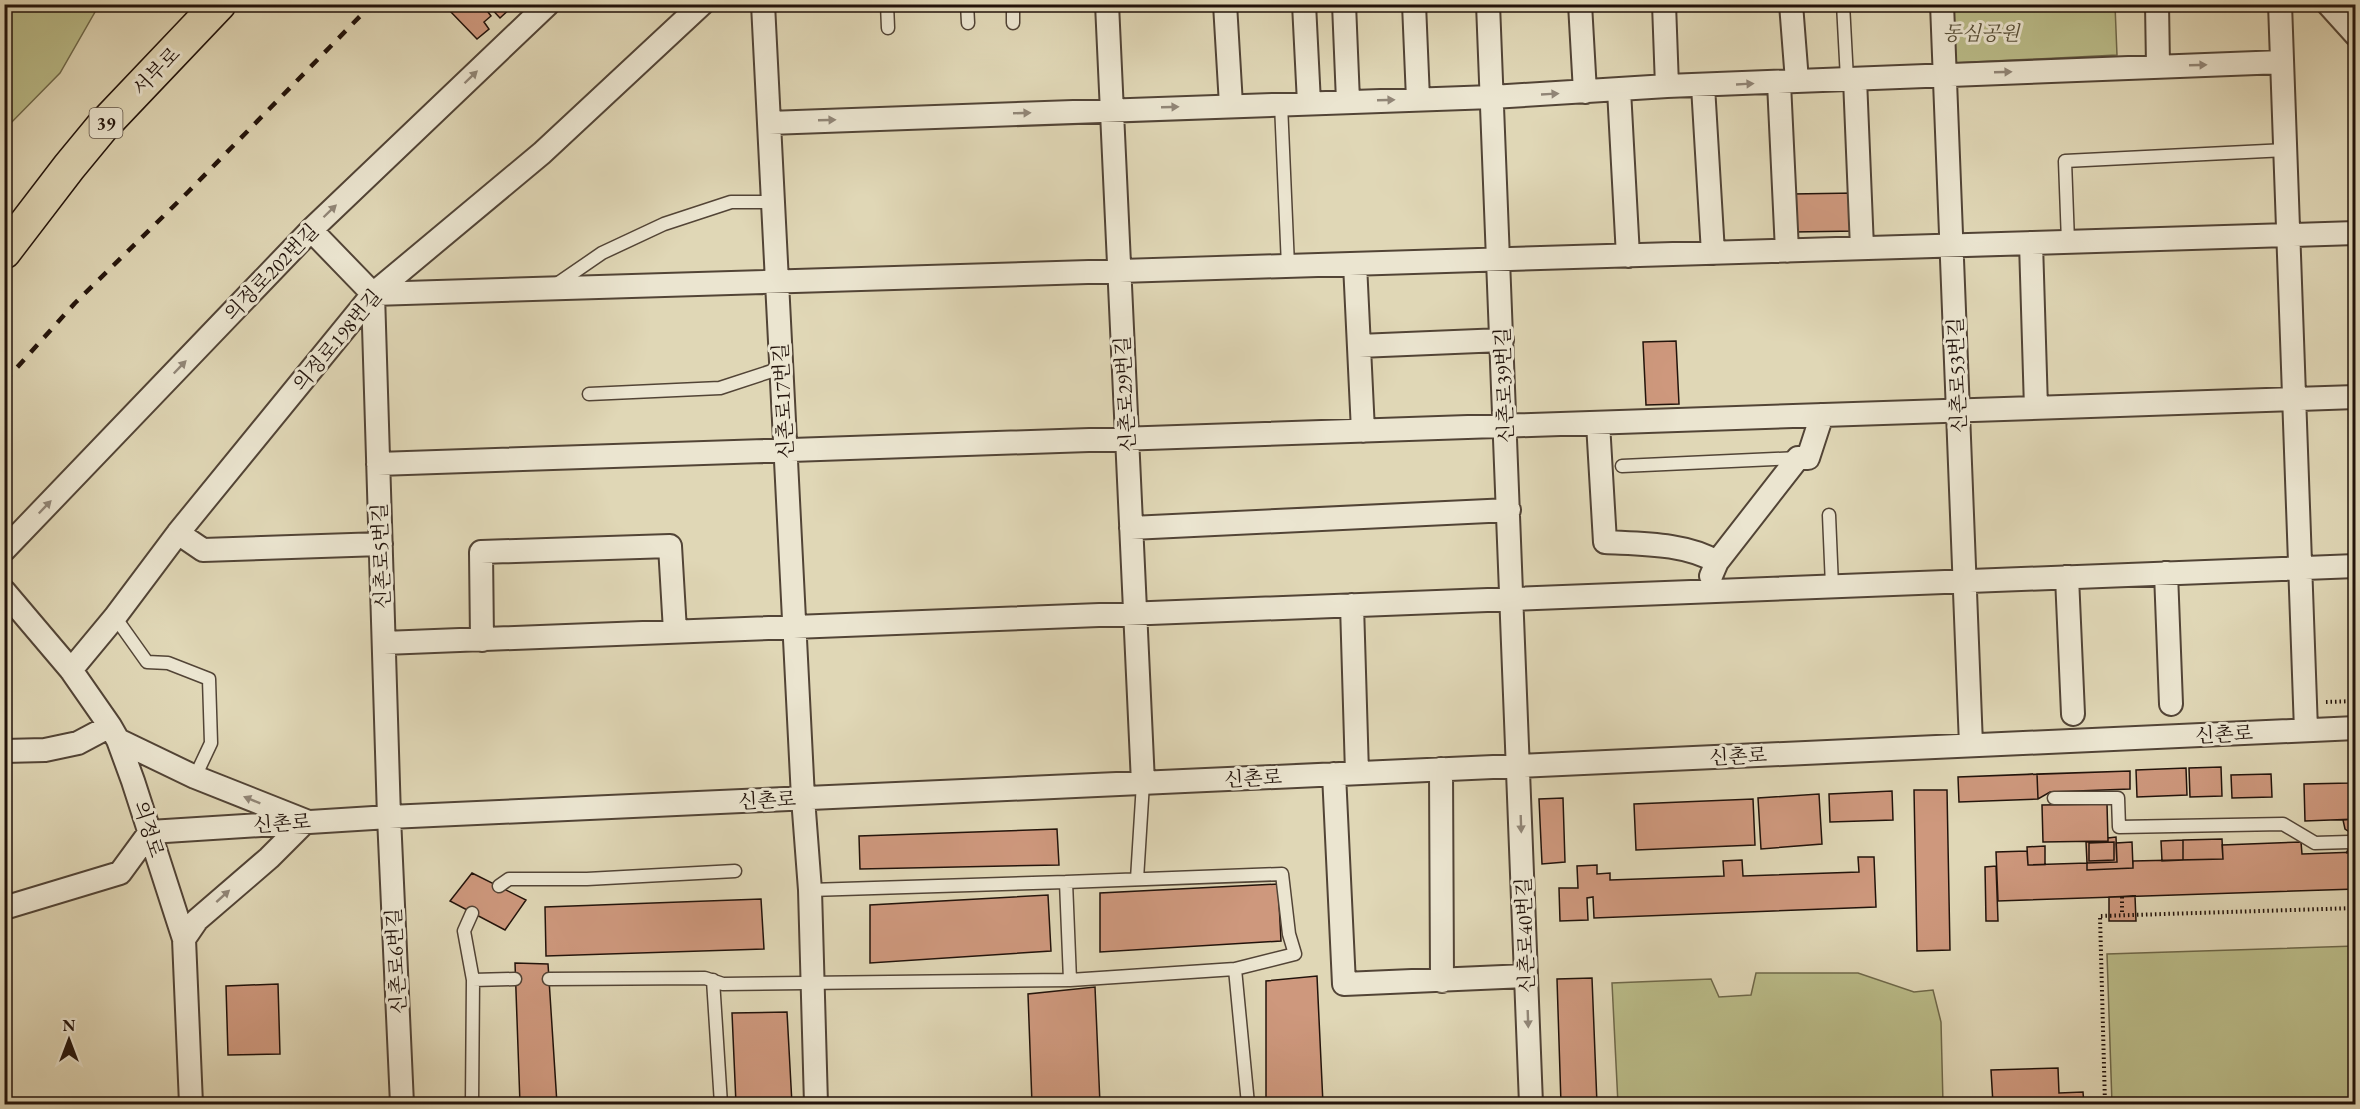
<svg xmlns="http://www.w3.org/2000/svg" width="2360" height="1109" font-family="'EB Garamond','Noto Serif KR',serif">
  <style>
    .green { fill: #babc89; stroke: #6e684a; stroke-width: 1.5 }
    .building { fill: #ce987d; stroke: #22130b; stroke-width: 1.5 }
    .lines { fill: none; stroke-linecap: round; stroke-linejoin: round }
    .service-casing { stroke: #524436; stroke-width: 15 }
    .minor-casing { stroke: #524436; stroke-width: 26 }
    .primary-casing { stroke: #22130b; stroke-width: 36 }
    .path { stroke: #22130b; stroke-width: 4; stroke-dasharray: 1.5 3; stroke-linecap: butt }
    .service { stroke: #ebe5d0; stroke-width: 12 }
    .minor { stroke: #ebe5d0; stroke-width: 22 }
    .primary { stroke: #e0d7b6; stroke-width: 33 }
    .rail { stroke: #22130b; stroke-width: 4.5; stroke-dasharray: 10 10; stroke-linecap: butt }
    .oneway { fill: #918677 }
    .labels { text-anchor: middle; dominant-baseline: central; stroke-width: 6; stroke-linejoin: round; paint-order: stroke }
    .shield { fill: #ebe5d0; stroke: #5e5246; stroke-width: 1.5 }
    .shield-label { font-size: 18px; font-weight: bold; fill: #22130b }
    .park-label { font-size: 20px; font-style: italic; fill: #574e37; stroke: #ebe5d0 }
    .street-label { font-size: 20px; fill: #22130b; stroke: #ebe5d0 }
  </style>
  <rect width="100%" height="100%" fill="#e0d7b6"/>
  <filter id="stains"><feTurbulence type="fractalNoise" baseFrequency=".00333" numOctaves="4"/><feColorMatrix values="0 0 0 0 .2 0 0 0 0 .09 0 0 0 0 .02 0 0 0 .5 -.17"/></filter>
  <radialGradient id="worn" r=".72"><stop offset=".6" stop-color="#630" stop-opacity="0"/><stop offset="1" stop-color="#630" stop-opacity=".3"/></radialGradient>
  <path class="green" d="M 5,4 L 99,5 L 60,73 L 5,129 Z
    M 1950,5 L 2115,5 L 2117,55 L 1953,63 Z
    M 2355,946 L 2355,1104 L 2112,1104 L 2107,954 Z
    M 1756,973 L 1858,973 L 1914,992 L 1933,990 L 1941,1022 L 1943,1104 L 1618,1104 L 1612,983 L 1711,979 L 1719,997 L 1751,995 Z"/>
  <path class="building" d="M 452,4 L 482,4 L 491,16 L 484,22 L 489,29 L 477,39 L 448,9 Z
    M 487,4 L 509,4 L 512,7 L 500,18 Z
    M 1855,193 L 1856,231 L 1793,232 L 1792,194 Z
    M 1676,341 L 1679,404 L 1646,405 L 1643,342 Z
    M 2356,528 L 2356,556 L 2350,556 L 2349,529 Z
    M 2221,767 L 2222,796 L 2190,797 L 2189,768 Z
    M 2186,768 L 2187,795 L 2137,797 L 2136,770 Z
    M 2186,768 L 2187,795 L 2137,797 L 2136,770 Z
    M 2130,771 L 2130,789 L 2050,792 L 2038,799 L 1959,802 L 1958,777 Z
    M 2130,771 L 2130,789 L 2050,792 L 2038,799 L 2037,774 Z
    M 2350,772 L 2356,772 L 2356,819 L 2305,821 L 2304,784 L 2350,783 Z
    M 2037,774 L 2038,799 L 1959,802 L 1958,777 Z
    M 2271,774 L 2272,797 L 2232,798 L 2231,775 Z
    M 1914,790 L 1947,790 L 1950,950 L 1917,951 Z
    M 1892,791 L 1893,820 L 1830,822 L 1829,794 Z
    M 1819,794 L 1822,844 L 1761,849 L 1758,798 Z
    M 1563,798 L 1565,862 L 1542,864 L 1539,799 Z
    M 1753,799 L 1755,845 L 1636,850 L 1634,804 Z
    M 2107,804 L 2108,841 L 2043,842 L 2042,805 Z
    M 2356,819 L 2356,852 L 2347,853 L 2351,833 L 2345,829 L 2343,820 Z
    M 1057,829 L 1059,865 L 860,869 L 859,836 Z
    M 2116,837 L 2117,862 L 2087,863 L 2086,842 L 2108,841 L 2108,838 Z
    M 2222,839 L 2223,859 L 2183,860 L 2183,840 Z
    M 2183,840 L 2183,860 L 2162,861 L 2161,841 Z
    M 2114,842 L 2114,860 L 2089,861 L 2089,843 Z
    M 2132,842 L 2133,868 L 2087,870 L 2087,863 L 2117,862 L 2116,843 Z
    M 2301,842 L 2302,854 L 2356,852 L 2356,889 L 1998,901 L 1996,852 L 2027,851 L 2028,865 L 2087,863 L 2087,870 L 2133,868 L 2133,861 L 2223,859 L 2222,845 Z
    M 2045,846 L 2045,865 L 2028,865 L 2027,847 Z
    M 1858,857 L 1874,857 L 1876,907 L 1594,918 L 1593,897 L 1587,898 L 1588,920 L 1560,921 L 1559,888 L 1578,888 L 1577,866 L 1597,865 L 1597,874 L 1610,873 L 1610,880 L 1724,876 L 1723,861 L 1742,860 L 1743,876 L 1859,872 Z
    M 1996,866 L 1998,921 L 1986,921 L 1985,867 Z
    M 472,873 L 526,900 L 505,930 L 450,901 Z
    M 1278,884 L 1281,941 L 1100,952 L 1100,893 Z
    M 1048,895 L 1051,951 L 870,963 L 870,905 Z
    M 2135,896 L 2136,921 L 2109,921 L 2109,897 Z
    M 761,899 L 764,949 L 546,956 L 545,907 Z
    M 515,963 L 548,964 L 557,1104 L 520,1104 Z
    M 1317,976 L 1323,1104 L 1266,1104 L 1266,981 Z
    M 1592,978 L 1597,1104 L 1561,1104 L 1557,979 Z
    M 278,984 L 280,1054 L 228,1055 L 226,986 Z
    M 1095,987 L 1100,1104 L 1032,1104 L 1028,994 Z
    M 787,1012 L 792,1104 L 736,1104 L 732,1013 Z
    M 2058,1068 L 2059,1093 L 2083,1092 L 2084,1104 L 1993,1104 L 1991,1070 Z"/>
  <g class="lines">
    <defs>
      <path id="service" d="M 887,4 L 888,28
        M 967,4 L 968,23
        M 1013,4 L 1013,23
        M 1843,4 L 1847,79
        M 1281,104 L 1288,266
        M 2068,242 L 2065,161 L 2286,150
        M 554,286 L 602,253 L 664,224 L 731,202 L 773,202
        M 589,394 L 720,388 L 781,368
        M 1622,466 L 1798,458
        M 1829,515 L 1832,586
        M 115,617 L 147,662 L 168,663 L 209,679 L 211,743 L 195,777
        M 2054,798 L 2118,798 L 2119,827 L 2283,824 L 2315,843 L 2349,842
        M 1137,879 L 1143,783
        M 499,886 L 509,879 L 587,879 L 735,871
        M 810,890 L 1066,882
        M 472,913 L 464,931 L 473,980 L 472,1104
        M 549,979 L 705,978 L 723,984 L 1070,980 L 1235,969 L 1248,1104
        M 473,980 L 515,979
        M 713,980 L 721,1104
        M 1070,980 L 1066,882 L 1282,874 L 1289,934 L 1295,954 L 1235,969"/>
      <path id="minor" d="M 763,4 L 803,798 L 810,890 L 816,1104
        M 1107,4 L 1143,783
        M 1225,4 L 1231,105
        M 1304,4 L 1309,103
        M 1344,4 L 1348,101
        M 1414,4 L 1418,99
        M 1488,4 L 1531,1104
        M 1580,4 L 1585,92
        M 1664,4 L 1667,86
        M 1791,4 L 1797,81
        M 1942,4 L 1971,745
        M 2157,4 L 2158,66
        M 2280,4 L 2306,730
        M 2328,4 L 2356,35
        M 1855,79 L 1862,248
        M 1779,83 L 1787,251
        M 1703,86 L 1713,253
        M 1619,90 L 1628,256
        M 769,123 L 1492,97 L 1667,86 L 2282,62
        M 311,230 L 373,294 L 2356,233
        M 2031,243 L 2036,408
        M 1355,264 L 1363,431
        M 373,294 L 389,817 L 402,1104
        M 1359,346 L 1502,340
        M 1598,423 L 1605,542 C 1641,544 1685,543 1717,562
        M 378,464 L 2356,397
        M 1131,528 L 1509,510
        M 178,533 L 203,550 L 381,544
        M 4,550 L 311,230 L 548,4
        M 2166,573 L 2171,704
        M 1711,576 L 1717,562 L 1798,458 L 1808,458 L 1822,415
        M 2067,577 L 2073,714
        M 4,591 L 71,670 L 110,726 L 118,740 L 133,781 L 184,939 L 191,1104
        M 1352,605 L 1357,773
        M 482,640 L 481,552 L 670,546 L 675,631
        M 384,643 L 2356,566
        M 71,670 L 115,617 L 178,533 L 373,294 L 542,153 L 702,4
        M 118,740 L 195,777 L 306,821 L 269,858 L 197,920 L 184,939
        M 4,751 L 45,750 L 78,743 L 110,726
        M 1441,769 L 1442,981
        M 1334,774 L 1344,984 L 1526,976
        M 150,832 L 389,817 L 2356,728
        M 4,908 L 120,873 L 150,832"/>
      <path id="primary" d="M 4,252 L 69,167 L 102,127 L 219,4"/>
    </defs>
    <use href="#service" class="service-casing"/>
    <use href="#minor" class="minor-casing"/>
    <use href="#primary" class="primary-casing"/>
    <path class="path" d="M 2326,702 L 2356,701
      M 2122,897 L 2122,915
      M 2105,1104 L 2100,916 L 2356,908"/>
    <use href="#service" class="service"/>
    <use href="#minor" class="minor"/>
    <use href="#primary" class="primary"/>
    <path class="rail" d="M 4,382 L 75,303 L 188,192 L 372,4"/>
  </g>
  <defs><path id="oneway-solid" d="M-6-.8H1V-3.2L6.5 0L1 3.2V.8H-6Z" transform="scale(1.5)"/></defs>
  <g class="oneway">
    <use href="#oneway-solid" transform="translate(2198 65) rotate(-2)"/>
    <use href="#oneway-solid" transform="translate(2003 72) rotate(-2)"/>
    <use href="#oneway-solid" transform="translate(471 77) rotate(-44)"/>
    <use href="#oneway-solid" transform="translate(1745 84) rotate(-3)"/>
    <use href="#oneway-solid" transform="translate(1550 94) rotate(-3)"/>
    <use href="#oneway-solid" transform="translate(1386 100) rotate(-2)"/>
    <use href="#oneway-solid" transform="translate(1170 107) rotate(-2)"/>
    <use href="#oneway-solid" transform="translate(1022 113) rotate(-2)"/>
    <use href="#oneway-solid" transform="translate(827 120) rotate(-2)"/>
    <use href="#oneway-solid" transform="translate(330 211) rotate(-44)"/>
    <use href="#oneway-solid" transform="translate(180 367) rotate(-46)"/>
    <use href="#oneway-solid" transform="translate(45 507) rotate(-46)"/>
    <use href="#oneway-solid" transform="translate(252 800) rotate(-158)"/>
    <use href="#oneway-solid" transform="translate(1521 824) rotate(88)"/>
    <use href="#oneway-solid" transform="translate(223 896) rotate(-42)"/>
    <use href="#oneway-solid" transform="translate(1528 1019) rotate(88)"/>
  </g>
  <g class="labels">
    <rect class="shield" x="89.5" y="108" width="33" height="30" rx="4.5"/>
    <g class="shield-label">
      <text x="106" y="123">39</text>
    </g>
    <g class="park-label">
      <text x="1981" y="33">동심공원</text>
    </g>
    <g class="street-label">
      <text transform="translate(156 71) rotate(-46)">서부로</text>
      <text transform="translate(271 272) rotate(-46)">의정로202번길</text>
      <text transform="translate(337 340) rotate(-50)">의정로198번길</text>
      <text transform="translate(1957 375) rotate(-92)">신촌로53번길</text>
      <text transform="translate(1504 385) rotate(-92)">신촌로39번길</text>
      <text transform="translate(1125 394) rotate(-93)">신촌로29번길</text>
      <text transform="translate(783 401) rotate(-93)">신촌로17번길</text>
      <text transform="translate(381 556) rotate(-92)">신촌로5번길</text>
      <text transform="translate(2224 734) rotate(-3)">신촌로</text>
      <text transform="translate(1738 756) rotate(-3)">신촌로</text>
      <text transform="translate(1253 778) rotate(-3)">신촌로</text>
      <text transform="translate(767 800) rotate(-3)">신촌로</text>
      <text transform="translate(282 823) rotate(-4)">신촌로</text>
      <text transform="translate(149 829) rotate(72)">의정로</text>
      <text transform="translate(1525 935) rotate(-92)">신촌로40번길</text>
      <text transform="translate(396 961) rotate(-93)">신촌로6번길</text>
    </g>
  </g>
  <rect width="2360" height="1109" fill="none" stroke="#e0d7b6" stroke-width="24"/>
  <rect x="6" y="6" width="2348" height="1097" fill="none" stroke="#22130b" stroke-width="3"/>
  <rect x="12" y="12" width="2336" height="1085" fill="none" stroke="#22130b" stroke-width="1.5"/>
  <g transform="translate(69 1040)" stroke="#ebe5d0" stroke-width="4.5" paint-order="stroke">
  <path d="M0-4.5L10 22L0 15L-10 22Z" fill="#22130b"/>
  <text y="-9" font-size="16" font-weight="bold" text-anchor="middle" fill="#22130b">N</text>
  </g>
  <rect width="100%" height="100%" filter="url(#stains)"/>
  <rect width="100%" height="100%" fill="url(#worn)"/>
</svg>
